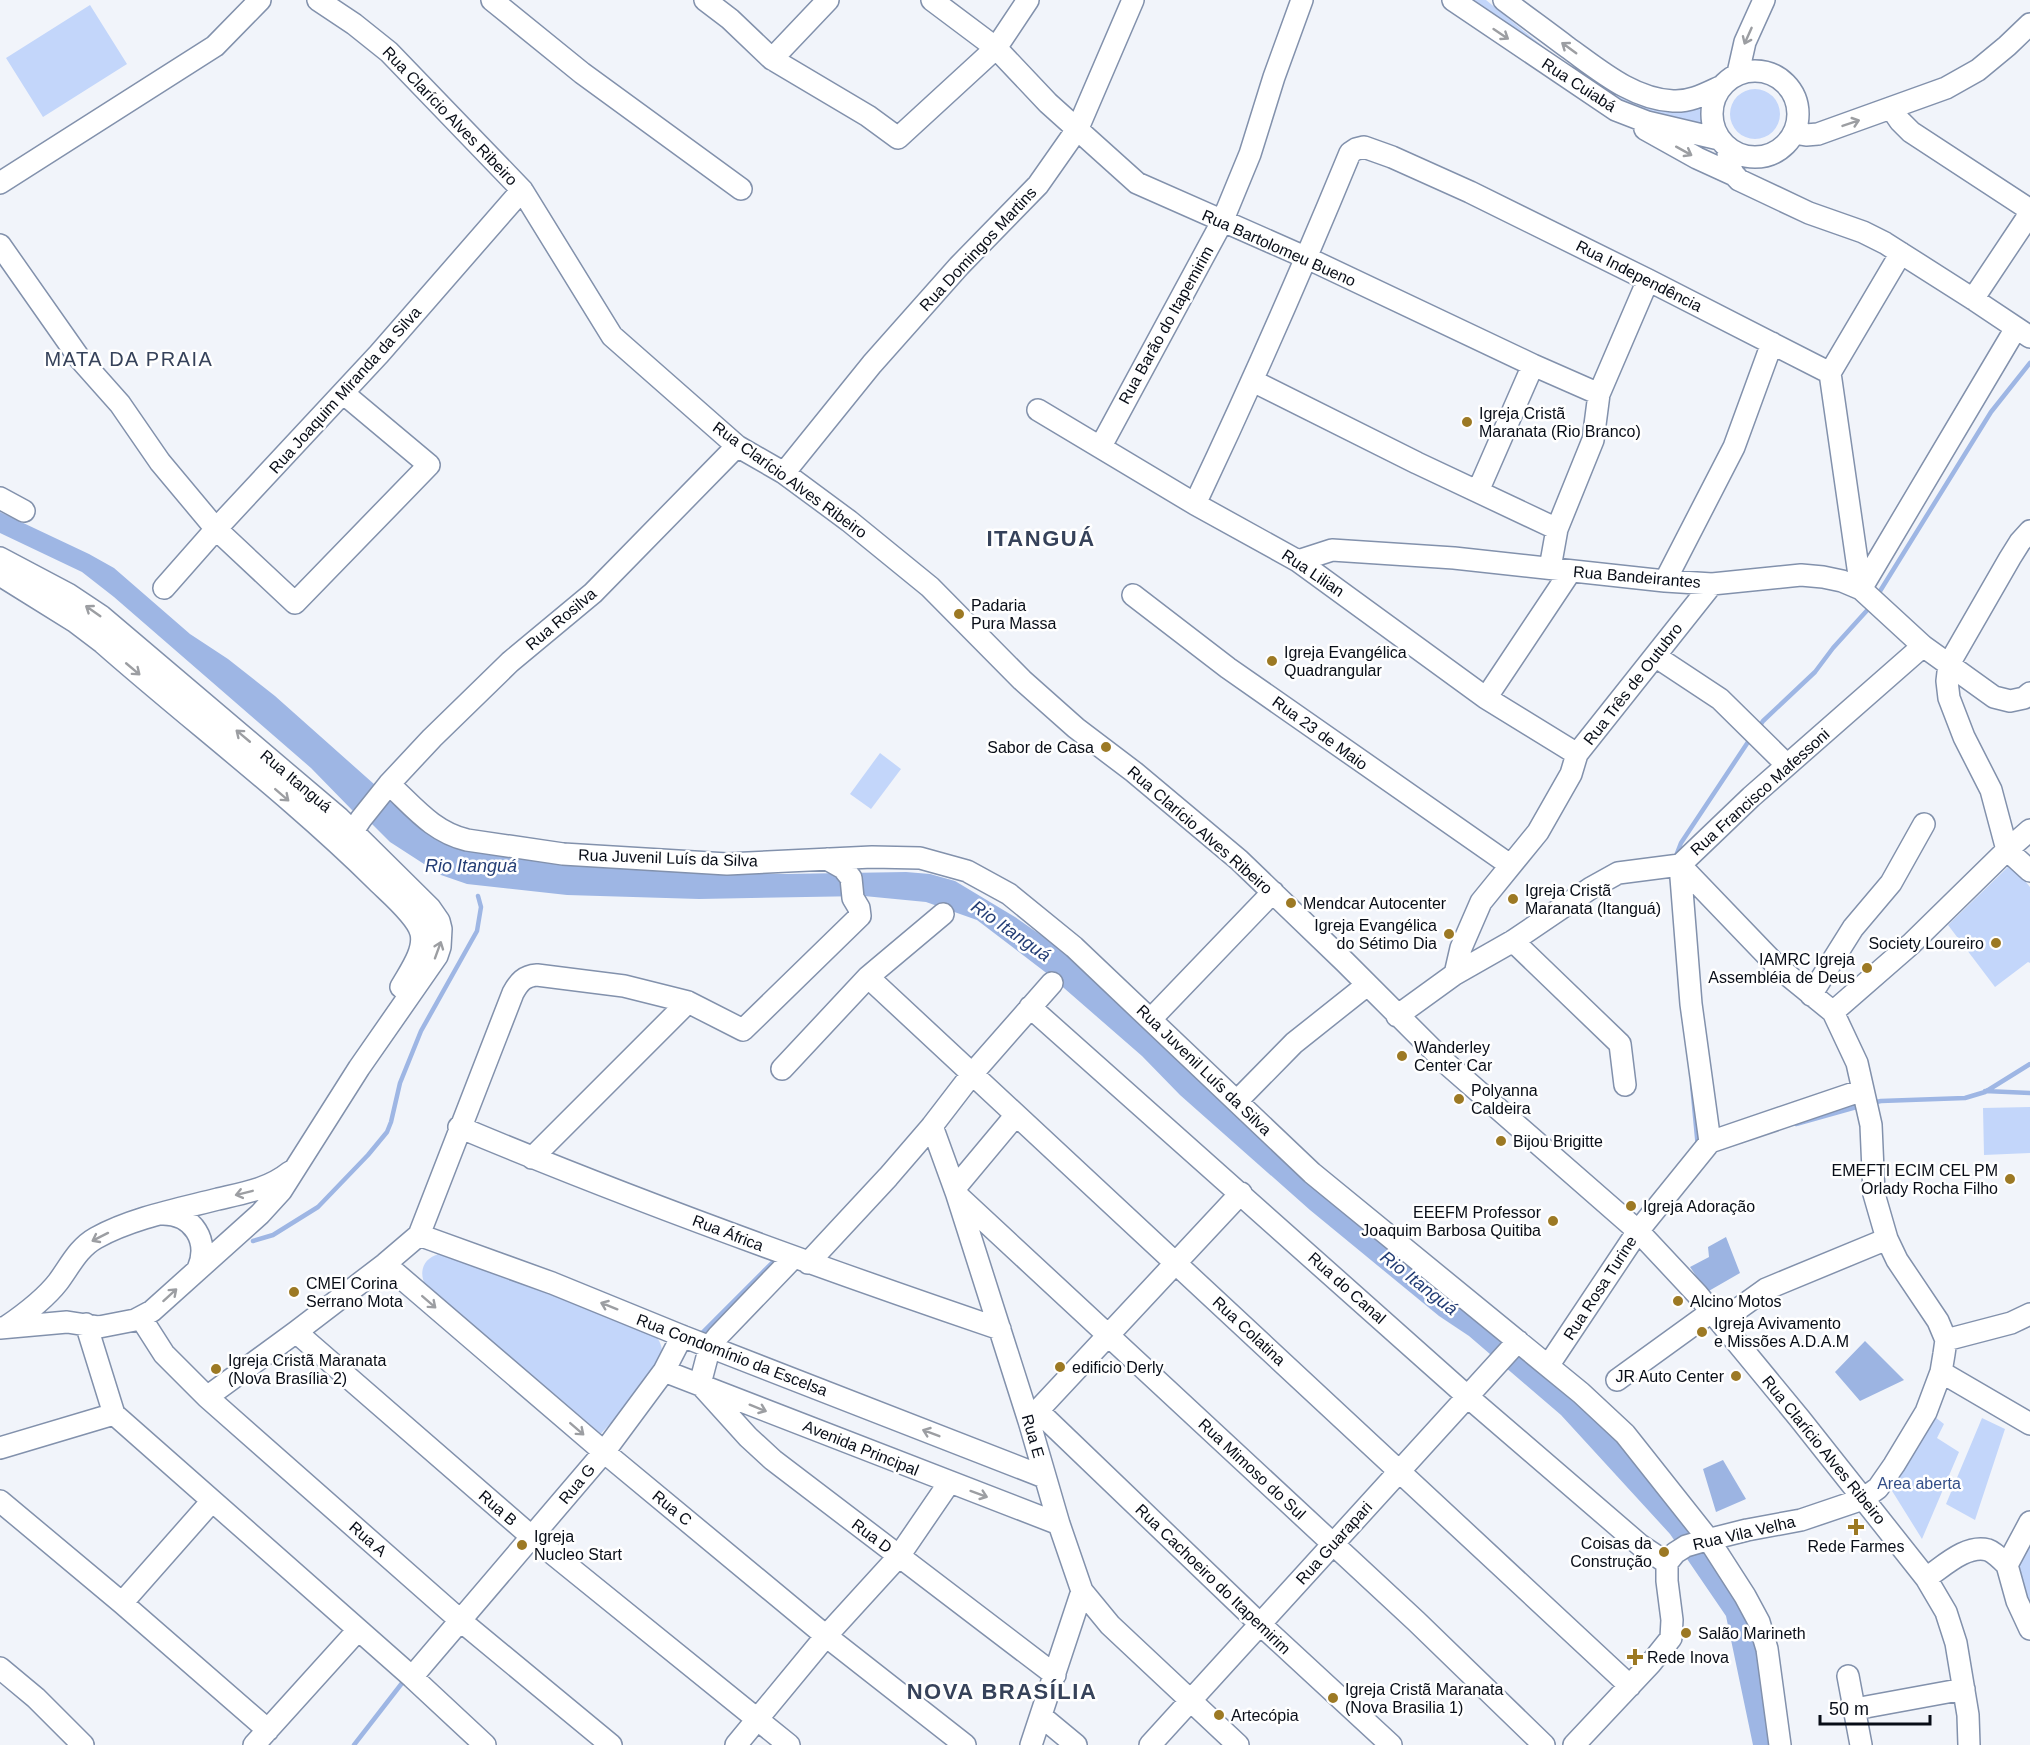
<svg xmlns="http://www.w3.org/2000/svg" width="2030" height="1745" font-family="Arial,sans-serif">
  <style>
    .green { fill: #c3d6fa }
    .forest { fill: #9cb4e2 }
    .water { fill: #9eb6e4 }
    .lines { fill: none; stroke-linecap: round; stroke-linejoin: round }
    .stream { stroke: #9eb6e4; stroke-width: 4.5 }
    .minor-casing { stroke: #8291ac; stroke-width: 24 }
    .minor { stroke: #fff; stroke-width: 21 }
    .oneway { stroke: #9c9ea2 }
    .poi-dot { fill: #9c7924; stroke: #fff; stroke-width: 2 }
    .labels { text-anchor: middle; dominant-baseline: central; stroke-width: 5; stroke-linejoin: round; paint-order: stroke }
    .street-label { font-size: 16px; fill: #080d17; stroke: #fff }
    .poi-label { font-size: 16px; fill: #080d17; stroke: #fff; text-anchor: start }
    .park-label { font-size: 16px; fill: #324e88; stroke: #fff }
    .water-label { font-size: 18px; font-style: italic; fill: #233d75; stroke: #fff }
    .quarter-label { font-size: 20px; letter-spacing: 1.5px; fill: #36425a; stroke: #fff }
    .district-label { font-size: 22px; font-weight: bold; letter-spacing: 1.5px; fill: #36425a; stroke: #fff }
  </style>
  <rect width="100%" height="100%" fill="#f1f4fa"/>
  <path class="green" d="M 1466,0 L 1486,0 L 1562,62 L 1615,95 L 1637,105 L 1674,112 L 1704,105 L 1706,127 L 1644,118 Z
    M 90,5 L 127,64 L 43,117 L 6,58 Z
    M1730 114a25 25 0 1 1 50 0a25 25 0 1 1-50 0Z
    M 880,753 L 901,769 L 871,809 L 850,794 Z
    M 2011,864 L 2030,887 L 2030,963 L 2028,962 L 1995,987 L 1948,925 Z
    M 2030,1107 L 2030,1153 L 1984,1155 L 1983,1108 Z
    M 439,1254 L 445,1254 L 655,1335 C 659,1340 662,1345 662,1352 C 662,1373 616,1417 601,1434 L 426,1286 C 418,1273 423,1258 439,1254 Z
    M 1931,1414 L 1944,1424 L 1937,1438 L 1959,1452 L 1922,1539 L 1889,1486 Z
    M 1982,1418 L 2005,1429 L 1975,1520 L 1946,1504 Z
    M 2030,1529 L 2030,1618 L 2011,1565 Z"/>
  <path class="forest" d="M 1726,1237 L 1740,1273 L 1707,1292 L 1690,1267 L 1709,1257 L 1708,1247 Z
    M 1865,1341 L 1904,1380 L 1860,1401 L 1835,1372 Z
    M 1723,1460 L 1746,1499 L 1716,1512 L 1703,1469 Z"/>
  <path class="water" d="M 0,512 L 89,554 L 114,568 L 190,634 L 228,659 L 275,696 L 420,825 L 444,840 L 543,862 L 690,872 L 785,874 L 906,872 L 930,874 L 955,881 L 1015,917 L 1058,947 L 1654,1467 L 1758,1635 L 1781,1745 L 1753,1745 L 1726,1616 L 1670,1534 L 1561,1415 L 1469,1336 L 1439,1316 L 1310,1210 L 1180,1095 L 1142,1056 L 1049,975 L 977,920 L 926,902 L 864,896 L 699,899 L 567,895 L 467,884 L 441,875 L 390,842 L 369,821 L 352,810 L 311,768 L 114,597 L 82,572 L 0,533 Z"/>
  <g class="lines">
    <path class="stream" d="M 1877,596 L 1991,412 L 2030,363
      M 1757,730 L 1763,721 L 1815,672 L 1833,648 L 1871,606
      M 1674,861 L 1681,843 L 1750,739
      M 1692,1084 L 1698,1148
      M 1985,1091 L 2030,1093
      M 1871,1103 L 1881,1101 L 1965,1098 L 1985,1092 L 2030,1064
      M 1796,1124 L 1860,1106
      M 253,1241 L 273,1235 L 318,1207 L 368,1155 L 387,1132 L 391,1122 L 400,1083 L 421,1031 L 477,931 L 481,907 L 478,896
      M 700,1335 L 777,1258
      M 354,1745 L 406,1678"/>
    <defs>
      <path id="minor" d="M 318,0 L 354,24 L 389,52 L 522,190 L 612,336 L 737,446 L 784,473 L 849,521 L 930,587 L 1022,680 L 1076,728 L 1134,772 L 1239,860 L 1345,962 L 1447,1064 L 1638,1231 L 1697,1294 L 1800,1419 L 1926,1578 L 1946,1612 L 1956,1643 L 1968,1715 L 1969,1745
        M 492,0 L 582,73 L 741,189
        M 705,0 L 730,19 L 772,59 L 868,116 L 898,138 L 996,48 L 1028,0
        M 932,0 L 996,48 L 1048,103 L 1137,183 L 1307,258 L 1533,365 L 1599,394
        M 1453,0 L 1616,110 L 1647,122 L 1719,139
        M 1504,0 C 1525,16 1546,31 1567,47 C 1598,69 1632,99 1673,101 C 1690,102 1705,94 1720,87
        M 772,59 L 828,0
        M1712 114a43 43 0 1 1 86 0a43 43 0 1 1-86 0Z
        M 1738,73 L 1745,42 L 1764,0
        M 1891,108 L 1900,121 L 1911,132 L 2024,206 L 2027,211 L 2027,218 L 1973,299
        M 1645,129 L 1697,158 L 1732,174
        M 1794,133 L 1806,135 L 1818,134 L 1946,88 L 1978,70 L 2007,46 L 2030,24
        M 1728,148 C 1728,162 1729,171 1739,180 L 1809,213 L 1863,232 L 1885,243 L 1973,299 L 2030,337
        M 0,183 L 215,46 L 260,0
        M 0,245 L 80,359 L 120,404 L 160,462 L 216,529 L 295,603 L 429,465 L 343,393
        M 1830,373 L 1861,589
        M 1830,373 L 1901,253
        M 1253,381 L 1417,463 L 1557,529
        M 1038,410 L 1195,504 L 1298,561 L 1486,698 L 1577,754
        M 1101,446 L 1222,222 L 1250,154 L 1274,77 L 1302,0
        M 784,473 L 872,364 L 959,266 L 1038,185 L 1078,128 L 1133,0
        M 1478,491 L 1533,365
        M 0,498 L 24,511
        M 1195,504 C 1250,388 1301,272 1350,153 L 1356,149 L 1364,147 L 1392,157 L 1470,192 L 1648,280 L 1830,373
        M 2030,531 L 2020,542 L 2010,558 L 1949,664 L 1947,681 L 1949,698 L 1964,737 L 1991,790 L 2007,850 L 2030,871
        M 0,558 L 68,594 L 101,616 L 339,818 L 430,908 L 439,921 L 441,929 L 440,947 L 437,956 L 359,1068 L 281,1191 L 260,1214 L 152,1311 L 135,1320 L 99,1327 L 67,1322 L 0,1328
        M 1298,561 L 1332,550 L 1454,558 L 1665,581 L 1712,584 L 1801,575 L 1823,577 L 1842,581 L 1861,589 L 1923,646 L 1994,697 L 2010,701 L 2024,698 L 2030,693
        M 1550,568 L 1557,529 L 1593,440 L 1599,394 L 1648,280
        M 0,575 L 74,621 L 103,643 C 194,723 291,796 377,881 C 389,893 417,916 421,933 C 425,951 410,971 401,987
        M 1665,581 L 1734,447 L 1772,343
        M 164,588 L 216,529 L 379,354 L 522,190
        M 1861,589 L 2016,328
        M 1133,595 L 1228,668 L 1510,865
        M 1655,656 L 1720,699 L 1787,765
        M 1486,698 L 1570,572
        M 389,784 C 414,807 433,832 467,840 L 563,854 L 727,864 L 872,857 L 920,858 L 967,871 L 1009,894 L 1074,947 L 1312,1173 L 1581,1393 L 1625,1434 L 1709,1540 L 1745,1596 L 1759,1622 L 1767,1649 L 1780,1745
        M 353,844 L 353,831 L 361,819 L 389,784 L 432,738 L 510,662 L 593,593 L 737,446
        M 1680,865 L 1691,1004 L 1710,1142
        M 1513,941 L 1620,1044 L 1625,1085
        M 1455,974 L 1461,948 L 1481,902 L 1538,832 L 1571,774 L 1577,754 L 1712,584
        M 868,977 L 1630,1686
        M 1811,995 L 1853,928 L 1891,883 L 1924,824
        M 1030,1007 L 1468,1397 L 1640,1545 L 1667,1563
        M 1833,1012 L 1911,944 L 2007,850 L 2030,830
        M 1397,1016 L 1455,974 L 1513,941 L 1591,888 L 1618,873 L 1680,865 L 1751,797 L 1923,646
        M 1151,1019 L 1273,892
        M 782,1069 L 868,977 L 943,914
        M 1237,1101 L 1294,1043 L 1367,985
        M 932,1126 L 957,1195 L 1029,1421 L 1059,1524 L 1082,1591 L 1031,1745
        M 459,1127 C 637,1202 818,1267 1000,1329
        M 532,1158 L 688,1002
        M 955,1188 L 1016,1115
        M 957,1195 L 1416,1621 L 1544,1745
        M 163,1214 C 193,1214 210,1241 198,1269
        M 419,1235 L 552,1283 L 682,1336 L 1044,1477
        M 793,1258 L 718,1336 L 710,1346 L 700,1384 L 748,1437 L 773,1460 L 1055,1675
        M 808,1263 L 888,1177 L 932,1126 L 972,1074 L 1052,983
        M 385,1264 L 604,1452 L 826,1636 L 965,1745
        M 141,1318 L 164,1354 L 207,1397 L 461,1621 L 611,1745
        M 1720,1322 L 1766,1289 L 1887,1239
        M 86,1324 L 114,1414
        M 6,1327 C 25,1314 44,1300 58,1282 C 70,1266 78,1248 96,1238 C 132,1218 179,1209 218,1199 C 244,1193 269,1189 290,1172
        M 296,1332 L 532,1537 L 789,1745
        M 1946,1340 L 2011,1323 L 2030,1314
        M 1548,1366 L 1638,1231 L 1710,1142 L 1863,1090
        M 664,1371 L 1059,1524
        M 1941,1372 L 2030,1424
        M 1617,1380 L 1711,1312
        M 207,1397 L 296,1332 L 385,1264 L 419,1235 L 513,993 C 519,982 524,976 537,975 L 624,986 L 688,1002 L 743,1030 L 860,916 L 859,908 L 853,898 L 851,878 L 843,868 L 827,859
        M 1038,1411 L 1260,1624 L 1391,1745
        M 1029,1420 L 1241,1193
        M 0,1448 L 114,1414 L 412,1677 L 485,1745
        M 0,1501 L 122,1603 L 268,1730
        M 2030,1522 L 2007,1565 L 2017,1601 L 2030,1629
        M 1926,1578 C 1943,1567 1966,1544 1988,1550 C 1994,1552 2002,1560 2007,1565
        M 1082,1591 L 1110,1625 L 1238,1745
        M 122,1603 L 212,1501
        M 0,1668 L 36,1698 L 83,1745
        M 1848,1676 L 1861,1745
        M 412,1677 L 604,1452 L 664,1371 L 682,1336
        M 1855,1709 L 1964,1689
        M 1041,1716 L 1076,1745
        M 254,1745 L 358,1630
        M 736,1745 L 826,1636 L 899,1556 L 949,1483
        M 1150,1745 L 1518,1341
        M 1574,1745 L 1651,1663 L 1671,1638 L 1672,1620 L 1667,1581 L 1667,1563 L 1675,1553 L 1686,1546 L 1703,1541 L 1747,1530 L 1801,1520 L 1863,1499 L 1878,1488 L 1894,1465 L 1926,1412 L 1941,1372 L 1944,1354 L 1946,1340 L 1938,1321 L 1897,1260 L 1887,1239 L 1874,1194 L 1871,1125 L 1857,1063 L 1833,1012 L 1779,968 L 1680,865"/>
    </defs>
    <use href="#minor" class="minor-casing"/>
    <use href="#minor" class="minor"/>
  </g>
  <defs><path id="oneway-shaft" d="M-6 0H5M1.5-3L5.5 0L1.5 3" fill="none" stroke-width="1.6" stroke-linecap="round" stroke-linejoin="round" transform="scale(1.5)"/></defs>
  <g class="oneway">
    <use href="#oneway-shaft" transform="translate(1501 34) rotate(34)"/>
    <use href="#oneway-shaft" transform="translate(1748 36) rotate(114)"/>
    <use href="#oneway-shaft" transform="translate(1569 48) rotate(-144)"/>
    <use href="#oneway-shaft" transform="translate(1851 123) rotate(-19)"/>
    <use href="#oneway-shaft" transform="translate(1684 151) rotate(29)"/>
    <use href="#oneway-shaft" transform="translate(93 611) rotate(-145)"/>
    <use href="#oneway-shaft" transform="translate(133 669) rotate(40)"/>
    <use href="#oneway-shaft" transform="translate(243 736) rotate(-140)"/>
    <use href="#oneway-shaft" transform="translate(282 795) rotate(41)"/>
    <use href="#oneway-shaft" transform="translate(438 950) rotate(-70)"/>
    <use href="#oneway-shaft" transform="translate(244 1193) rotate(166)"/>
    <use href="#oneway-shaft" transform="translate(100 1237) rotate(153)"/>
    <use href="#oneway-shaft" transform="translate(170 1295) rotate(-42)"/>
    <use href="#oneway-shaft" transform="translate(429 1302) rotate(41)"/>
    <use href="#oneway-shaft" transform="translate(609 1306) rotate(-158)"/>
    <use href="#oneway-shaft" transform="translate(758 1408) rotate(22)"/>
    <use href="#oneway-shaft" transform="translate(577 1429) rotate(41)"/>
    <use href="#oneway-shaft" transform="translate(931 1433) rotate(-159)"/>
    <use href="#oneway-shaft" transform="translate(979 1494) rotate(20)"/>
  </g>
  <g class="poi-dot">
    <circle cx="1467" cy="422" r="6"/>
    <circle cx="959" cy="614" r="6"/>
    <circle cx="1272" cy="661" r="6"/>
    <circle cx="1106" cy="747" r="6"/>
    <circle cx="1513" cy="899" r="6"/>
    <circle cx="1291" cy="903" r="6"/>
    <circle cx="1449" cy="934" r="6"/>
    <circle cx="1996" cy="943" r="6"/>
    <circle cx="1867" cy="968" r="6"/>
    <circle cx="1402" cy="1056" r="6"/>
    <circle cx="1459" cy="1099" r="6"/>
    <circle cx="1501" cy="1141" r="6"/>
    <circle cx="2010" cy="1179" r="6"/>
    <circle cx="1631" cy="1206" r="6"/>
    <circle cx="1553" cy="1221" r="6"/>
    <circle cx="294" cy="1292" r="6"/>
    <circle cx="1678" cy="1301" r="6"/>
    <circle cx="1702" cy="1332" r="6"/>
    <circle cx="1060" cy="1367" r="6"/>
    <circle cx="216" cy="1369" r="6"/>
    <circle cx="1736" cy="1376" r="6"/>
    <path d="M1853 1518h6v6h6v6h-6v6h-6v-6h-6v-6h6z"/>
    <circle cx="522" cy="1545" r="6"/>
    <circle cx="1664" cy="1552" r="6"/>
    <circle cx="1686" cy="1633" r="6"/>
    <path d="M1632 1648h6v6h6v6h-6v6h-6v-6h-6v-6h6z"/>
    <circle cx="1333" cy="1698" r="6"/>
    <circle cx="1219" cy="1715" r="6"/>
  </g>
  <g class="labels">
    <g class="street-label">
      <text transform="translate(1579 85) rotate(33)">Rua Cuiabá</text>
      <text transform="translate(450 116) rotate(46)">Rua Clarício Alves Ribeiro</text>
      <text transform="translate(1279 248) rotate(24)">Rua Bartolomeu Bueno</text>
      <text transform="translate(978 249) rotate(-47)">Rua Domingos Martins</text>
      <text transform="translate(1639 276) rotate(27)">Rua Independência</text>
      <text transform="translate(1166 325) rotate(-61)">Rua Barão do Itapemirim</text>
      <text transform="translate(345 390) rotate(-48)">Rua Joaquim Miranda da Silva</text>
      <text transform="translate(790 480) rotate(36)">Rua Clarício Alves Ribeiro</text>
      <text transform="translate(1313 573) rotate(34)">Rua Lilian</text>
      <text transform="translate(1637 577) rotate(5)">Rua Bandeirantes</text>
      <text transform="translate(561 619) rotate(-40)">Rua Rosilva</text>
      <text transform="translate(1633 684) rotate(-52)">Rua Três de Outubro</text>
      <text transform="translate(1320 733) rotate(36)">Rua 23 de Maio</text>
      <text transform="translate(296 781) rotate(40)">Rua Itanguá</text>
      <text transform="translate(1760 792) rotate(-42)">Rua Francisco Mafessoni</text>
      <text transform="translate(1200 830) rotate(41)">Rua Clarício Alves Ribeiro</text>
      <text transform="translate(668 858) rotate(2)">Rua Juvenil Luís da Silva</text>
      <text transform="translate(1204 1070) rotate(44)">Rua Juvenil Luís da Silva</text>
      <text transform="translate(728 1233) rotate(21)">Rua África</text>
      <text transform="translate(1347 1288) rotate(42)">Rua do Canal</text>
      <text transform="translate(1600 1288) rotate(-57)">Rua Rosa Turine</text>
      <text transform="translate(1249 1331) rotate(43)">Rua Colatina</text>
      <text transform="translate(732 1355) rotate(21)">Rua Condomínio da Escelsa</text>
      <text transform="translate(1033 1436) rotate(74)">Rua E</text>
      <text transform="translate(861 1448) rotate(22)">Avenida Principal</text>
      <text transform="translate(1824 1450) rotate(51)">Rua Clarício Alves Ribeiro</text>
      <text transform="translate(1252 1469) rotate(43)">Rua Mimoso do Sul</text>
      <text transform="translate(577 1484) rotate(-50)">Rua G</text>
      <text transform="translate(498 1508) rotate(41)">Rua B</text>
      <text transform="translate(672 1508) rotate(39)">Rua C</text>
      <text transform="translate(1744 1533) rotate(-13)">Rua Vila Velha</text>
      <text transform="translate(872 1536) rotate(37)">Rua D</text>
      <text transform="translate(368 1539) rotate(41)">Rua A</text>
      <text transform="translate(1334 1543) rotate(-48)">Rua Guarapari</text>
      <text transform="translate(1213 1579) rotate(44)">Rua Cachoeiro do Itapemirim</text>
    </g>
    <g class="poi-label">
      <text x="1479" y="413">Igreja Cristã<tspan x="1479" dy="18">Maranata (Rio Branco)</tspan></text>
      <text x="971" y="605">Padaria<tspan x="971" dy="18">Pura Massa</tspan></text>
      <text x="1284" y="652">Igreja Evangélica<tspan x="1284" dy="18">Quadrangular</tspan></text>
      <text x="1094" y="747" text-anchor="end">Sabor de Casa</text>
      <text x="1525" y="890">Igreja Cristã<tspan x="1525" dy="18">Maranata (Itanguá)</tspan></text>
      <text x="1303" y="903">Mendcar Autocenter</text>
      <text x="1437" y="925" text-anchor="end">Igreja Evangélica<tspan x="1437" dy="18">do Sétimo Dia</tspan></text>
      <text x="1984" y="943" text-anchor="end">Society Loureiro</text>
      <text x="1855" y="959" text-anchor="end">IAMRC Igreja<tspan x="1855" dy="18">Assembléia de Deus</tspan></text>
      <text x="1414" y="1047">Wanderley<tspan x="1414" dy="18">Center Car</tspan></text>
      <text x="1471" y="1090">Polyanna<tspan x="1471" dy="18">Caldeira</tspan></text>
      <text x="1513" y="1141">Bijou Brigitte</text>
      <text x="1998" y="1170" text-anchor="end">EMEFTI ECIM CEL PM<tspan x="1998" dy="18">Orlady Rocha Filho</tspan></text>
      <text x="1643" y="1206">Igreja Adoração</text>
      <text x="1541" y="1212" text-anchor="end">EEEFM Professor<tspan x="1541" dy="18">Joaquim Barbosa Quitiba</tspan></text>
      <text x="306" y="1283">CMEI Corina<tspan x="306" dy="18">Serrano Mota</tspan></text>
      <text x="1690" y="1301">Alcino Motos</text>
      <text x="1714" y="1323">Igreja Avivamento<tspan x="1714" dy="18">e Missões A.D.A.M</tspan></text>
      <text x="228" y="1360">Igreja Cristã Maranata<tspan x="228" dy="18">(Nova Brasília 2)</tspan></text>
      <text x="1072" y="1367">edificio Derly</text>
      <text x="1724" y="1376" text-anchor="end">JR Auto Center</text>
      <text x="534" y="1536">Igreja<tspan x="534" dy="18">Nucleo Start</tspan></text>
      <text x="1652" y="1543" text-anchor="end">Coisas da<tspan x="1652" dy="18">Construção</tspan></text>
      <text x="1856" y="1546" text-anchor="middle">Rede Farmes</text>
      <text x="1698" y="1633">Salão Marineth</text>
      <text x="1647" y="1657">Rede Inova</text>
      <text x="1345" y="1689">Igreja Cristã Maranata<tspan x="1345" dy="18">(Nova Brasilia 1)</tspan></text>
      <text x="1231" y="1715">Artecópia</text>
    </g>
    <g class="park-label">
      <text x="1919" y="1483">Area aberta</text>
    </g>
    <g class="water-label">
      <text x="471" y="866">Rio Itanguá</text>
      <text transform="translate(1011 931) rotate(35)">Rio Itanguá</text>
      <text transform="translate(1419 1283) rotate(38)">Rio Itanguá</text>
    </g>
    <g class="quarter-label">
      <text x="129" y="359">MATA DA PRAIA</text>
    </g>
    <g class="district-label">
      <text x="1041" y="538">ITANGUÁ</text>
      <text x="1002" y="1691">NOVA BRASÍLIA</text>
    </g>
  </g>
  <path d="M1820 1715v9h110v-9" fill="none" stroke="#080d17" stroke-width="3"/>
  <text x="1829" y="1715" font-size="18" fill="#080d17" stroke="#ffffff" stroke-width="4.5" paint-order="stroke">50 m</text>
</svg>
